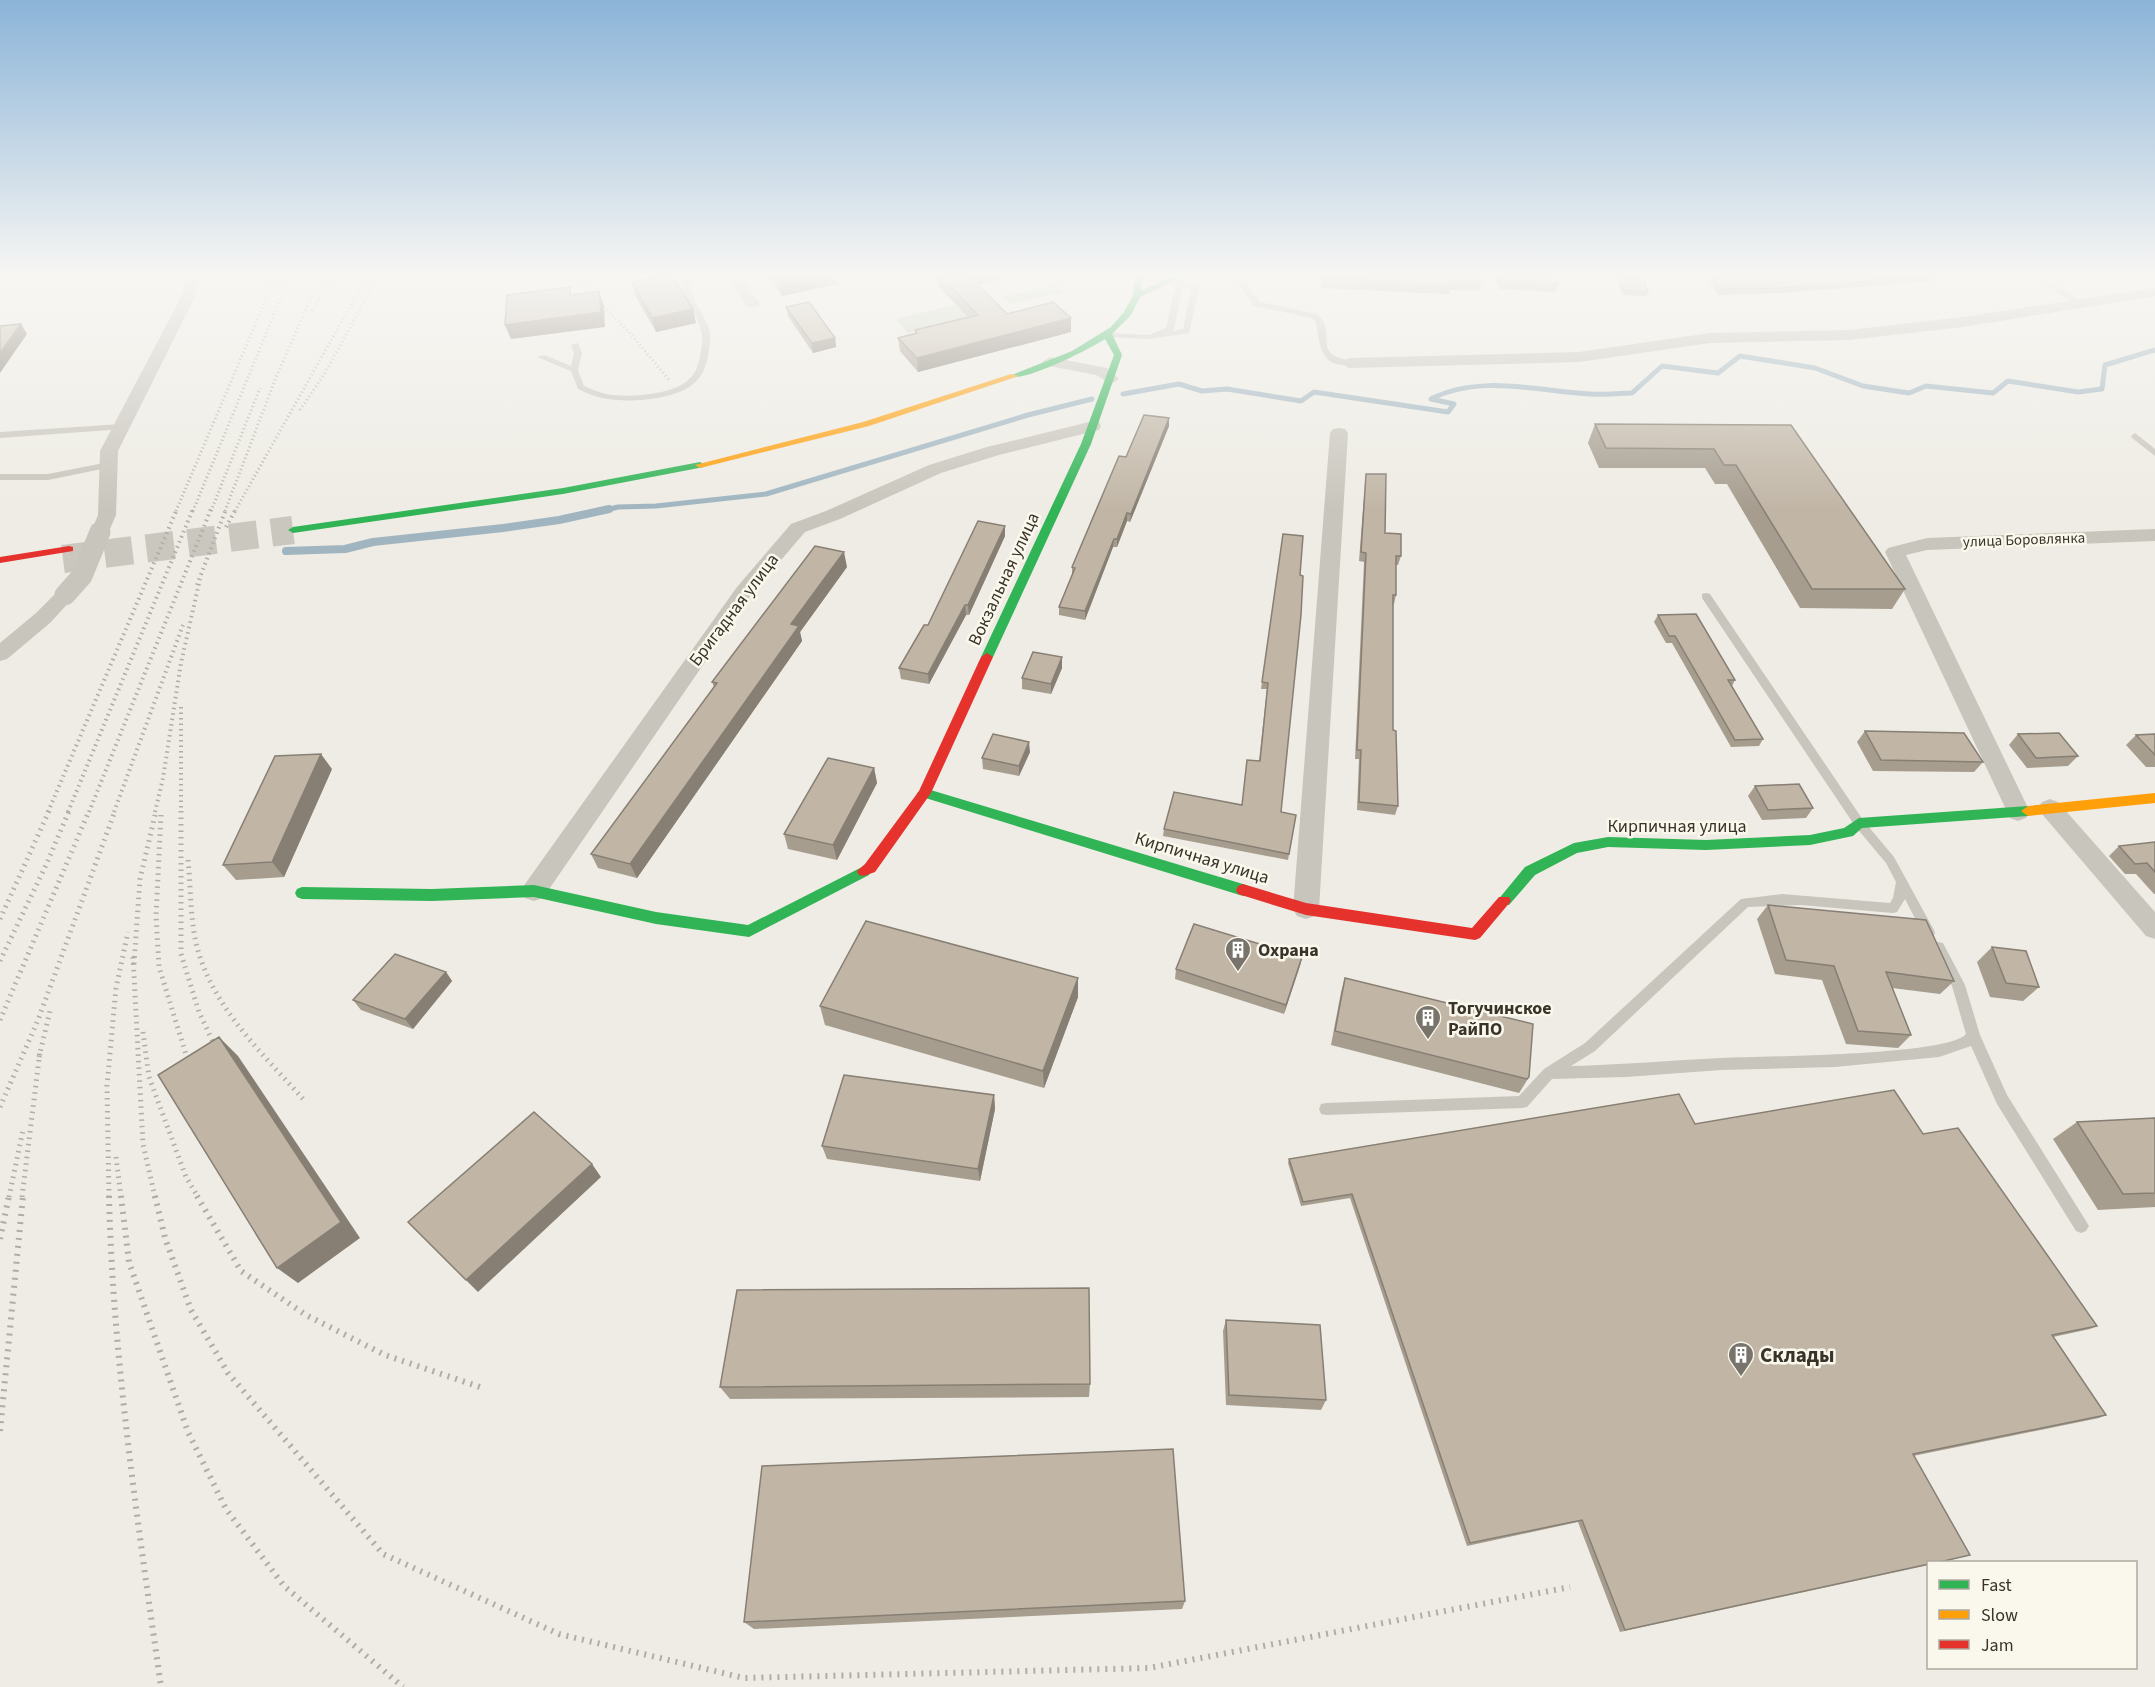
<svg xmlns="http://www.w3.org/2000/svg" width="2155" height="1687" font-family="'Source Sans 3',sans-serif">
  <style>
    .green { fill: #c9d5be }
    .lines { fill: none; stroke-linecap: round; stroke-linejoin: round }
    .stream-far1 { stroke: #a0b5c0; stroke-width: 5 }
    .stream { stroke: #a0b5c0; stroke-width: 8 }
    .secondary-tunnel { stroke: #cac7bf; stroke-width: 28; stroke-dasharray: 28 14; stroke-linecap: butt }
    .lane { fill: #c8c5bc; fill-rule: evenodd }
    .street { fill: #c8c5bc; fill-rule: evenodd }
    .fast { fill: #30b455; fill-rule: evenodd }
    .slow { fill: #ff9f0a; fill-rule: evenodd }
    .jam { fill: #e5322d; fill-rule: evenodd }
    .rail-far3 { stroke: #b0ada6; stroke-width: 3; stroke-dasharray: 1 3; stroke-linecap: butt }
    .rail-far2 { stroke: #b0ada6; stroke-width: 4; stroke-dasharray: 1.5 4; stroke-linecap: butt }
    .rail-far1 { stroke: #b0ada6; stroke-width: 5; stroke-dasharray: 1.5 5; stroke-linecap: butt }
    .rail { stroke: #b0ada6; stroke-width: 6; stroke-dasharray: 2 6; stroke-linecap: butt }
    .street-bridge { stroke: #c8c5bc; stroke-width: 21 }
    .wall { fill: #a69d8f }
    .shaded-wall { fill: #877f74 }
    .building { fill: #c1b6a6; stroke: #877f74; stroke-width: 1.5 }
    .labels { text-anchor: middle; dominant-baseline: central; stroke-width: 5; stroke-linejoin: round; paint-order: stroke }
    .far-street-label { font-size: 15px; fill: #39332a; stroke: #faf8ec }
    .street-label { font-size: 18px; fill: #39332a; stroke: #faf8ec }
    .poi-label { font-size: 18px; font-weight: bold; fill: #39332a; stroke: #faf8ec; text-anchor: start }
    .near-poi-label { font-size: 21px; font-weight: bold; fill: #39332a; stroke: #faf8ec; text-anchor: start }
  </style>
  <rect width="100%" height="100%" fill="#eeece4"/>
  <path class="green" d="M 1057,285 L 1065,292 L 1010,304 L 1003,297 Z
    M 984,298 L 997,312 L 908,333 L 896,319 Z"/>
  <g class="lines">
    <path class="stream-far1" d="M 1123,394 L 1179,384 L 1202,391 L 1227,389 L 1301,401 L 1314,392 L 1448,412 L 1454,404 L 1431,399 C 1479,374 1539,391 1590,394 C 1604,395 1618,393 1632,393 L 1662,366 L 1718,373 L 1740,356 L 1815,368 L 1863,386 L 1909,393 L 1926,386 L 1993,393 L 2008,381 L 2078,392 L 2102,389 L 2105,365 L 2155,350
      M 602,511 L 618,507 L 656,506 L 766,494 L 1028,415 L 1092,399"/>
    <path class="stream" d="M 286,551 L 345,549 L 373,542 L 503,528 L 559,520 L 609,509"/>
    <path class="secondary-tunnel" d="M 63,559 L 293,530"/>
    <path class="lane" d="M 681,273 L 689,273 C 686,297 705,311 710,333 C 711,340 709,349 708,356 C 706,367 702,377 693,384 C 677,399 630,403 609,399 C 598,398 588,394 578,389 L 571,371 L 537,357 L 544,355 L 571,366 L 574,353 L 571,345 L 578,343 L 582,353 L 578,370 L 584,386 C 591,389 598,392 606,394 C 626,398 671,395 687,381 C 695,375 698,366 700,357 C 701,350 703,341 702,334 C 698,312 679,297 681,273 Z
      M 1232,273 L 1239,273 L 1260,302 L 1317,314 C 1339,333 1309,354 1352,361 L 1352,365 C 1320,368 1320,346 1316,322 L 1311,318 L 1254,306 Z
      M 2029,273 L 2037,273 L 2083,303 L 2076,305 Z
      M 1171,277 L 1177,277 L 1199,289 L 1189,333 L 1149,339 L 1105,337 L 1105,333 L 1108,333 L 1149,335 L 1166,328 L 1176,283 L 1171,281 ZM 1183,286 L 1191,290 L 1183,329 L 1172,331 L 1174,329 Z
      M 121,424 L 124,425 L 124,429 L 0,438 L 0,432 Z
      M 2135,433 L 2155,449 L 2155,456 L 2132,438 L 2131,436 Z
      M 109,462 L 113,465 L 112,467 L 48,480 L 0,480 L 0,474 L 48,474 Z
      M 1706,593 L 1710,594 L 1863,820 L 1894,857 L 1935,932 L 1934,936 L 1929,937 L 1924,936 L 1905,899 L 1897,912 L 1893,913 L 1801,905 L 1748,907 L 1595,1051 L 1571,1066 C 1622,1065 1672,1060 1722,1058 C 1760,1056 1947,1056 1966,1034 L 1952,986 L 1932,947 L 1933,943 L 1938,942 L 1943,943 L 1965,985 L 1980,1035 L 2007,1095 L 2086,1221 L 2089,1226 L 2086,1231 L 2081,1233 L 2076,1231 L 1997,1104 L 1971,1046 L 1939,1057 L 1835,1067 L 1721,1070 L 1626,1077 L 1552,1079 L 1527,1107 L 1522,1108 L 1326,1115 L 1321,1114 L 1319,1109 L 1321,1104 L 1326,1103 L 1519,1096 L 1544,1069 L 1585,1043 L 1741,899 L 1782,894 L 1890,903 L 1893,898 L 1896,882 L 1886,863 L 1855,826 L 1702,598 L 1702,594 Z"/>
    <path class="street" d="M 188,273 L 202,273 L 194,299 L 118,451 L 116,515 L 107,536 L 93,536 L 91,532 L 98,515 L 100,451 L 180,299 Z
      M 723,273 L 738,273 L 760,304 L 758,307 L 748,307 Z
      M 2155,288 L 2155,296 L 1963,327 L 1849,340 L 1710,343 L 1579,362 L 1349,368 L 1341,363 L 1349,358 L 1579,352 L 1710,333 L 1849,330 L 1963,317 Z
      M 1050,357 L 1107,368 L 1119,379 L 1111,384 L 1096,375 L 1044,365 L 1042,362 Z
      M 1093,421 L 1099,422 L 1101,426 L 1099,430 L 999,455 L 941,473 L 840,519 L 805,532 L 751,595 L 543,898 L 534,901 L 525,898 L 522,891 L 525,884 L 737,587 L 791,524 L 826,511 L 929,465 L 987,447 Z
      M 1339,428 L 1345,429 L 1348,433 L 1319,909 L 1315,916 L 1306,919 L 1297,916 L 1293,909 L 1330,433 L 1333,429 Z
      M 2155,529 L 2155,541 L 1927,550 L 1906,555 L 2030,812 L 2026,818 L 2018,821 L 2010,818 L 1885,552 L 1888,548 L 1927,538 Z
      M 65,589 L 72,591 L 75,595 L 72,599 L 50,623 L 7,659 L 0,661 L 0,643 L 36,613 L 58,591 Z
      M 2050,799 L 2058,802 L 2155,912 L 2155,939 L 2146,936 L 2042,814 L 2038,808 L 2042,802 Z"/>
    <path class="fast" d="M 1135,273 L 1143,273 L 1141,291 L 1180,273 L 1191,273 L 1140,297 L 1131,315 L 1112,334 L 1122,355 L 1091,444 L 993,657 L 987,661 L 983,660 L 981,657 L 1081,444 L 1114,355 L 1105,339 C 1092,348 1021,384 1009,376 L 1072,351 L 1111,327 L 1124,312 L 1133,295 Z
      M 700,462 L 705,465 L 704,467 L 563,494 L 293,533 L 288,530 L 293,527 L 563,488 Z
      M 924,788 L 1243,884 L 1248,886 L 1250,890 L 1248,894 L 1243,896 L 919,796 L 917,793 Z
      M 2028,806 L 2035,811 L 2028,816 L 1862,828 L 1853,836 L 1810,845 L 1706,850 L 1608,847 L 1577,853 L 1535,875 L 1509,905 L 1499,905 L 1497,901 L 1525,867 L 1574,843 L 1608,837 L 1706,840 L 1810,835 L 1844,828 L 1859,818 Z
      M 864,866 L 869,867 L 871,871 L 869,875 L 749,937 L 656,924 L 534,897 L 432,901 L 302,899 L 297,897 L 295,893 L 297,889 L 302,887 L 432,889 L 534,885 L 656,912 L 748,925 Z"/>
    <path class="slow" d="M 1570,273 L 1695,273 L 1691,275 L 1628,278 L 1574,275 Z
      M 1011,374 L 1019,376 L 869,426 L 700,468 L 695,465 L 863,422 Z
      M 2155,793 L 2155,803 L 2028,816 L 2021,811 L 2028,806 Z"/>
    <path class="jam" d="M 69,546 L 73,547 L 73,551 L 0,563 L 0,557 Z
      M 987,653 L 993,657 L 931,793 L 875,872 L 864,876 L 859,875 L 857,871 L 865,864 L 919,791 L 981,657 Z
      M 1243,884 L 1306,903 L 1472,928 L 1499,897 L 1509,897 L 1511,901 L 1480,938 L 1475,940 L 1306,915 L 1238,894 L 1236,890 L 1238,886 Z"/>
    <path class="rail-far3" d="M 570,273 L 629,332 L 670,381
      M 312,311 L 335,273
      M 300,410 L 325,373 L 380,273
      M 176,511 L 277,273
      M 193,511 L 291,273
      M 211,511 L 260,388
      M 225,511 L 275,380 L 313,293
      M 235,511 L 369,273"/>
    <path class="rail-far2" d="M 226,527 L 236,509
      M 197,585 L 226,509
      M 181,707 L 181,812
      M 48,812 L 177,509
      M 68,812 L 193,509
      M 89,812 L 211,509
      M 114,812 L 183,625
      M 155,812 L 163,778 L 181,663 L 200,579"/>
    <path class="rail-far1" d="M 181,811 L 181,954 L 199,1012 L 220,1057
      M 161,815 L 156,916 L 159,967 L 192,1074
      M 188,860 C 191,889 190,919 197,947 C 213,1008 263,1054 304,1100
      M 0,919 L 49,811
      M 133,957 L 143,1144 L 155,1197
      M 0,961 L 47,863 L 69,811
      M 134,964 L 140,879 L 156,811
      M 0,1020 L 89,811
      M 143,1032 L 149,1077 L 186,1177 L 198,1197
      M 39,1057 L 51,1007
      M 0,1107 L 38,1020 L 115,811
      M 116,1157 L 121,1197
      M 9,1197 L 23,1130
      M 22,1197 L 40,1051
      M 109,1197 L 107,1086 L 116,988 L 128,932"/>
    <path class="rail" d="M 109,1196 C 113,1360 138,1524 161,1687
      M 121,1196 L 129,1262 L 188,1432 L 226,1509 L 284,1586 L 403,1687
      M 155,1196 L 165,1238 L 191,1310 L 228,1373 L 383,1554 L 559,1634 L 744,1678 L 1149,1668 L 1570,1587
      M 197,1196 L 241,1271 L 306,1315 L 385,1355 L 480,1387
      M 0,1239 L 9,1196
      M 0,1431 L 23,1196"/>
    <path class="street-bridge" d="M 65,595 L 82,576 L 100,532"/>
  </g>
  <path class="wall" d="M 766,273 L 835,273 L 837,284 L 782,296 Z
    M 937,273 L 997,273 L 997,281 L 978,285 L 1007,314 L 1071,318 L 1071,332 L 918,372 L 900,351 L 898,338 L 915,333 L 915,330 L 968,317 L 938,286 Z
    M 1320,273 L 1479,273 L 1481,282 L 1479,291 L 1450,290 L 1450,294 L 1423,293 L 1321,288 Z
    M 1490,273 L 1555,273 L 1558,284 L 1556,292 L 1500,289 Z
    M 1704,273 L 1932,273 L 1935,276 L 1932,281 L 1858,287 L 1780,293 L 1718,295 Z
    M 1620,279 L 1648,292 L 1647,296 L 1623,295 L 1618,284 Z
    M 632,282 L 693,309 L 696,323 L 656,332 L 636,297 Z
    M 786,307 L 835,338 L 836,347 L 813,353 L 788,316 Z
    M 1595,424 L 1791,425 L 1905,589 L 1892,609 L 1800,608 L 1727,484 L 1715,484 L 1705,468 L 1599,468 L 1588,443 Z
    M 1169,426 L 1130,522 L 1127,521 L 1117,547 L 1113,547 L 1085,620 L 1059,615 L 1059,607 L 1072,575 L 1072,567 L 1126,457 Z
    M 1366,474 L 1385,533 L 1401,556 L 1398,565 L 1396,565 L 1396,595 L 1394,604 L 1393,604 L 1393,730 L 1398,806 L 1395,815 L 1357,810 L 1359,759 L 1355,759 L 1364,562 L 1359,561 L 1365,483 Z
    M 1005,526 L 1005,536 L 969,615 L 966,615 L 929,684 L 901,679 L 899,668 L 928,625 Z
    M 1283,534 L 1300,575 L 1281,812 L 1296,815 L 1288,860 L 1163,836 L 1164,829 L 1242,805 L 1259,761 L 1267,689 L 1261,689 Z
    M 847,567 L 800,632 L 802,641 L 637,878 L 598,868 L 591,854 L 714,687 L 712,682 Z
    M 1658,615 L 1735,680 L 1732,686 L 1763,739 L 1759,746 L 1731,747 L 1672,643 L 1666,643 L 1654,622 Z
    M 1062,668 L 1051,694 L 1022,689 L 1022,678 Z
    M 1865,731 L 1983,762 L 1974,772 L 1873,771 L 1857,742 Z
    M 2018,734 L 2078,756 L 2068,766 L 2027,768 L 2009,745 Z
    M 2155,734 L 2155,767 L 2146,767 L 2126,745 L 2136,735 Z
    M 1030,752 L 1019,776 L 983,769 L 982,758 Z
    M 874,768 L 877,783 L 837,860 L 788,849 L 784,834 Z
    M 332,769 L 284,877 L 236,880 L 223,865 Z
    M 1755,786 L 1813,808 L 1806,818 L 1762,820 L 1748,796 Z
    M 2155,842 L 2155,894 L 2154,894 L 2136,874 L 2125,874 L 2109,856 L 2119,846 Z
    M 1768,905 L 1954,981 L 1940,994 L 1892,988 L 1911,1035 L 1898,1048 L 1846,1044 L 1822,980 L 1775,974 L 1757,919 Z
    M 1992,947 L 2039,987 L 2023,1001 L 1990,997 L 1977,962 Z
    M 1302,957 L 1284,1014 L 1175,979 L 1176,969 Z
    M 446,972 L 452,981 L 413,1029 L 361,1010 L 353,1000 Z
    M 1078,978 L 1078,997 L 1044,1088 L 825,1025 L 820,1006 Z
    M 1345,978 L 1529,1077 L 1521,1090 L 1519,1093 L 1331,1045 L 1341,992 Z
    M 994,1095 L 995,1109 L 980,1181 L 827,1159 L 822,1146 Z
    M 2155,1118 L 2155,1207 L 2098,1210 L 2053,1139 L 2077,1122 Z
    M 1695,1124 L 1923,1134 L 2097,1326 L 2090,1329 L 2053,1337 L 2106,1415 L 2099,1418 L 1913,1456 L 1970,1555 L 1938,1563 L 1929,1563 L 1929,1565 L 1620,1632 L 1578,1522 L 1467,1546 L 1350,1198 L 1301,1206 L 1288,1163 L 1289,1159 Z
    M 1226,1320 L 1326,1400 L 1321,1410 L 1226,1405 L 1223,1331 Z
    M 1090,1384 L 1089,1397 L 730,1399 L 720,1387 Z
    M 1185,1601 L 1182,1609 L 754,1629 L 744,1622 Z"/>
  <path class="shaded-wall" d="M 794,273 L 835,273 L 837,284 L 782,296 L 779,277 Z
    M 989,273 L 997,273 L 997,281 L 972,286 L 971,277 Z
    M 599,291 L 604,306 L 605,327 L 511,339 L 505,325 Z
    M 693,309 L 696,323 L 656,332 L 652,318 Z
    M 1071,318 L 1071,332 L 918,372 L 917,358 Z
    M 21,324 L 27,334 L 0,373 L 0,353 Z
    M 835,338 L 836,347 L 813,353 L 812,343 Z
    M 1169,418 L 1169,426 L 1130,522 L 1131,514 Z
    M 1127,513 L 1127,521 L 1117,547 L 1117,539 Z
    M 1005,526 L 1005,536 L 969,615 L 968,605 Z
    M 1114,539 L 1113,547 L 1085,620 L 1085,611 Z
    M 844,552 L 847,567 L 800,632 L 802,641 L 637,878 L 630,864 L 791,624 Z
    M 965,605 L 966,615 L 929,684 L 928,674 Z
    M 1062,657 L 1062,668 L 1051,694 L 1051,684 Z
    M 1029,742 L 1030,752 L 1019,776 L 1019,766 Z
    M 321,754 L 332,769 L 284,877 L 272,862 Z
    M 874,768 L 877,783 L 837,860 L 833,845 Z
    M 1302,957 L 1300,966 L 1284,1014 L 1286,1005 Z
    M 446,972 L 452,981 L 413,1029 L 405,1019 Z
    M 1078,978 L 1078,997 L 1044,1088 L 1043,1071 Z
    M 219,1037 L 238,1056 L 360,1238 L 298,1283 L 277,1268 Z
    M 994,1095 L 995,1109 L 980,1181 L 978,1169 Z
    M 592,1164 L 601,1177 L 478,1292 L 466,1280 Z"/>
  <path class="building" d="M 776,273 L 794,273 L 779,277 Z
    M 937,273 L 966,273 L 1007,314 L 1053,302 L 1071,318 L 917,358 L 898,338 L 917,333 L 915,330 L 978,315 Z
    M 968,273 L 989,273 L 971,277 Z
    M 1322,273 L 1479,273 L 1481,282 L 1450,281 L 1452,284 L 1426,284 L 1322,278 Z
    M 1497,273 L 1555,273 L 1558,284 L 1502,281 Z
    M 1710,273 L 1932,273 L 1935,276 L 1782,288 L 1720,289 Z
    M 671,274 L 693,309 L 652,318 L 632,282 Z
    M 1620,279 L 1643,279 L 1648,292 L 1624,290 Z
    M 570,287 L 570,295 L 599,291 L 601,312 L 505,325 L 507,295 Z
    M 809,302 L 835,338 L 812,343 L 786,307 Z
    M 21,324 L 0,353 L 0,326 Z
    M 1144,415 L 1169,418 L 1131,514 L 1127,513 L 1117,539 L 1114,539 L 1085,611 L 1059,607 L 1075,568 L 1072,567 L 1119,456 L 1126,457 Z
    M 1595,424 L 1791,425 L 1905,589 L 1812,589 L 1736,465 L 1724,465 L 1714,449 L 1606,448 Z
    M 1366,474 L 1386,474 L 1385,533 L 1401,534 L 1401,556 L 1396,556 L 1396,595 L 1393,595 L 1393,730 L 1396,731 L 1398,806 L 1359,802 L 1361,750 L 1357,750 L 1366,553 L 1361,552 Z
    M 978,521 L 1005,526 L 968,605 L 965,605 L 928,674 L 899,668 L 924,625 L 928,625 Z
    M 1283,534 L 1303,536 L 1300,575 L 1303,576 L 1301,615 L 1281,812 L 1296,815 L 1289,854 L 1164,829 L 1174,792 L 1242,805 L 1247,760 L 1260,761 L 1268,683 L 1262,682 Z
    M 815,546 L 844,552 L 791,624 L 799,626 L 630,864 L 591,854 L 717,683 L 712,682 Z
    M 1696,614 L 1735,680 L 1728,680 L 1763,739 L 1735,740 L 1675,636 L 1669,636 L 1658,615 Z
    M 1033,652 L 1062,657 L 1051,684 L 1022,678 Z
    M 1865,731 L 1964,733 L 1983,762 L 1881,760 Z
    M 2059,733 L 2078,756 L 2036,758 L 2018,734 Z
    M 993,734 L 1029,742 L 1019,766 L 982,758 Z
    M 2155,734 L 2155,755 L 2136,735 Z
    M 321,754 L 272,862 L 223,865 L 275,756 Z
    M 828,758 L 874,768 L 833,845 L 784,834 Z
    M 1799,784 L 1813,808 L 1768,810 L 1755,786 Z
    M 2155,842 L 2155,872 L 2147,863 L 2135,864 L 2119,846 Z
    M 1768,905 L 1926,920 L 1954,981 L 1886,972 L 1911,1035 L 1858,1031 L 1834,966 L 1786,960 Z
    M 866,921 L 1078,978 L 1043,1071 L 820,1006 Z
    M 1194,924 L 1302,957 L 1286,1005 L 1176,969 Z
    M 1992,947 L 2026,951 L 2039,987 L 2006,983 Z
    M 395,954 L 446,972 L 405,1019 L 353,1000 Z
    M 1345,978 L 1533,1024 L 1529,1077 L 1527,1079 L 1335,1031 Z
    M 219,1037 L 341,1222 L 277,1268 L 158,1075 Z
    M 844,1075 L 994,1095 L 978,1169 L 822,1146 Z
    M 1894,1090 L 1923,1134 L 1958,1128 L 2097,1326 L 2052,1335 L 2106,1415 L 1913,1454 L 1970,1555 L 1935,1563 L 1929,1563 L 1929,1564 L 1625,1630 L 1582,1520 L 1470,1543 L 1352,1194 L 1303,1202 L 1289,1159 L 1679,1094 L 1695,1124 Z
    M 534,1112 L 592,1164 L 466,1280 L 408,1222 Z
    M 2155,1118 L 2155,1193 L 2123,1194 L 2077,1122 Z
    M 1089,1288 L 1090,1384 L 720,1387 L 737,1290 Z
    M 1226,1320 L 1320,1325 L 1326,1400 L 1229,1395 Z
    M 1173,1449 L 1185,1601 L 744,1622 L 762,1466 Z"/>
  <linearGradient id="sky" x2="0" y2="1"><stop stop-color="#8bb4d8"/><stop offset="0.54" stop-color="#f7f6f3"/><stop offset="1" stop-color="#f7f6f3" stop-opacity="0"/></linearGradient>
  <rect width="2155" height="509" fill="url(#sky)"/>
  <defs>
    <symbol id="building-pin" viewBox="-11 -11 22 30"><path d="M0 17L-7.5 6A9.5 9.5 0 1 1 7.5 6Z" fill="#78746b" stroke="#faf8ec"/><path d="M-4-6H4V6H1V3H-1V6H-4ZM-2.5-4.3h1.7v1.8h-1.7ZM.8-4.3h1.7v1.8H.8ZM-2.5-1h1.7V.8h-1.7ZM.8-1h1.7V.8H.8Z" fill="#fff"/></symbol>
  </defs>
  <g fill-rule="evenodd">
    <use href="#building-pin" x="1223" y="935" width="30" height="40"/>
    <use href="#building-pin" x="1413" y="1003" width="30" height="40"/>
    <use href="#building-pin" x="1726" y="1340" width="30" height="40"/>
  </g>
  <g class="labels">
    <g class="far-street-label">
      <text transform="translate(2024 540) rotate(-2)">улица Боровлянка</text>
    </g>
    <g class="street-label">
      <text transform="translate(1004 579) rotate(-65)">Вокзальная улица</text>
      <text transform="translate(734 610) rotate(-53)">Бригадная улица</text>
      <text x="1677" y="826">Кирпичная улица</text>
      <text transform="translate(1202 858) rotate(17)">Кирпичная улица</text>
    </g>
    <g class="poi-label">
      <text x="1258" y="950">Охрана</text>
      <text x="1448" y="1008">Тогучинское<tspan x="1448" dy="21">РайПО</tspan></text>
    </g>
    <g class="near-poi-label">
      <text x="1760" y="1355">Склады</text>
    </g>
  </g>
  <rect x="1927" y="1561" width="210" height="108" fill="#faf8ec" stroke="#ada99e" stroke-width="1.5"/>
  <rect x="1939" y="1580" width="30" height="9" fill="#30b455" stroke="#ada99e" stroke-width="1.5"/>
  <text x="1981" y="1591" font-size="18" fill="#39332a">Fast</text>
  <rect x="1939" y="1610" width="30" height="9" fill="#ff9f0a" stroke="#ada99e" stroke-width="1.5"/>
  <text x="1981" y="1621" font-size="18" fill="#39332a">Slow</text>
  <rect x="1939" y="1640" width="30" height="9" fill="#e5322d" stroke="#ada99e" stroke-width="1.5"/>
  <text x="1981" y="1651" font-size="18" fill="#39332a">Jam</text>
</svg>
